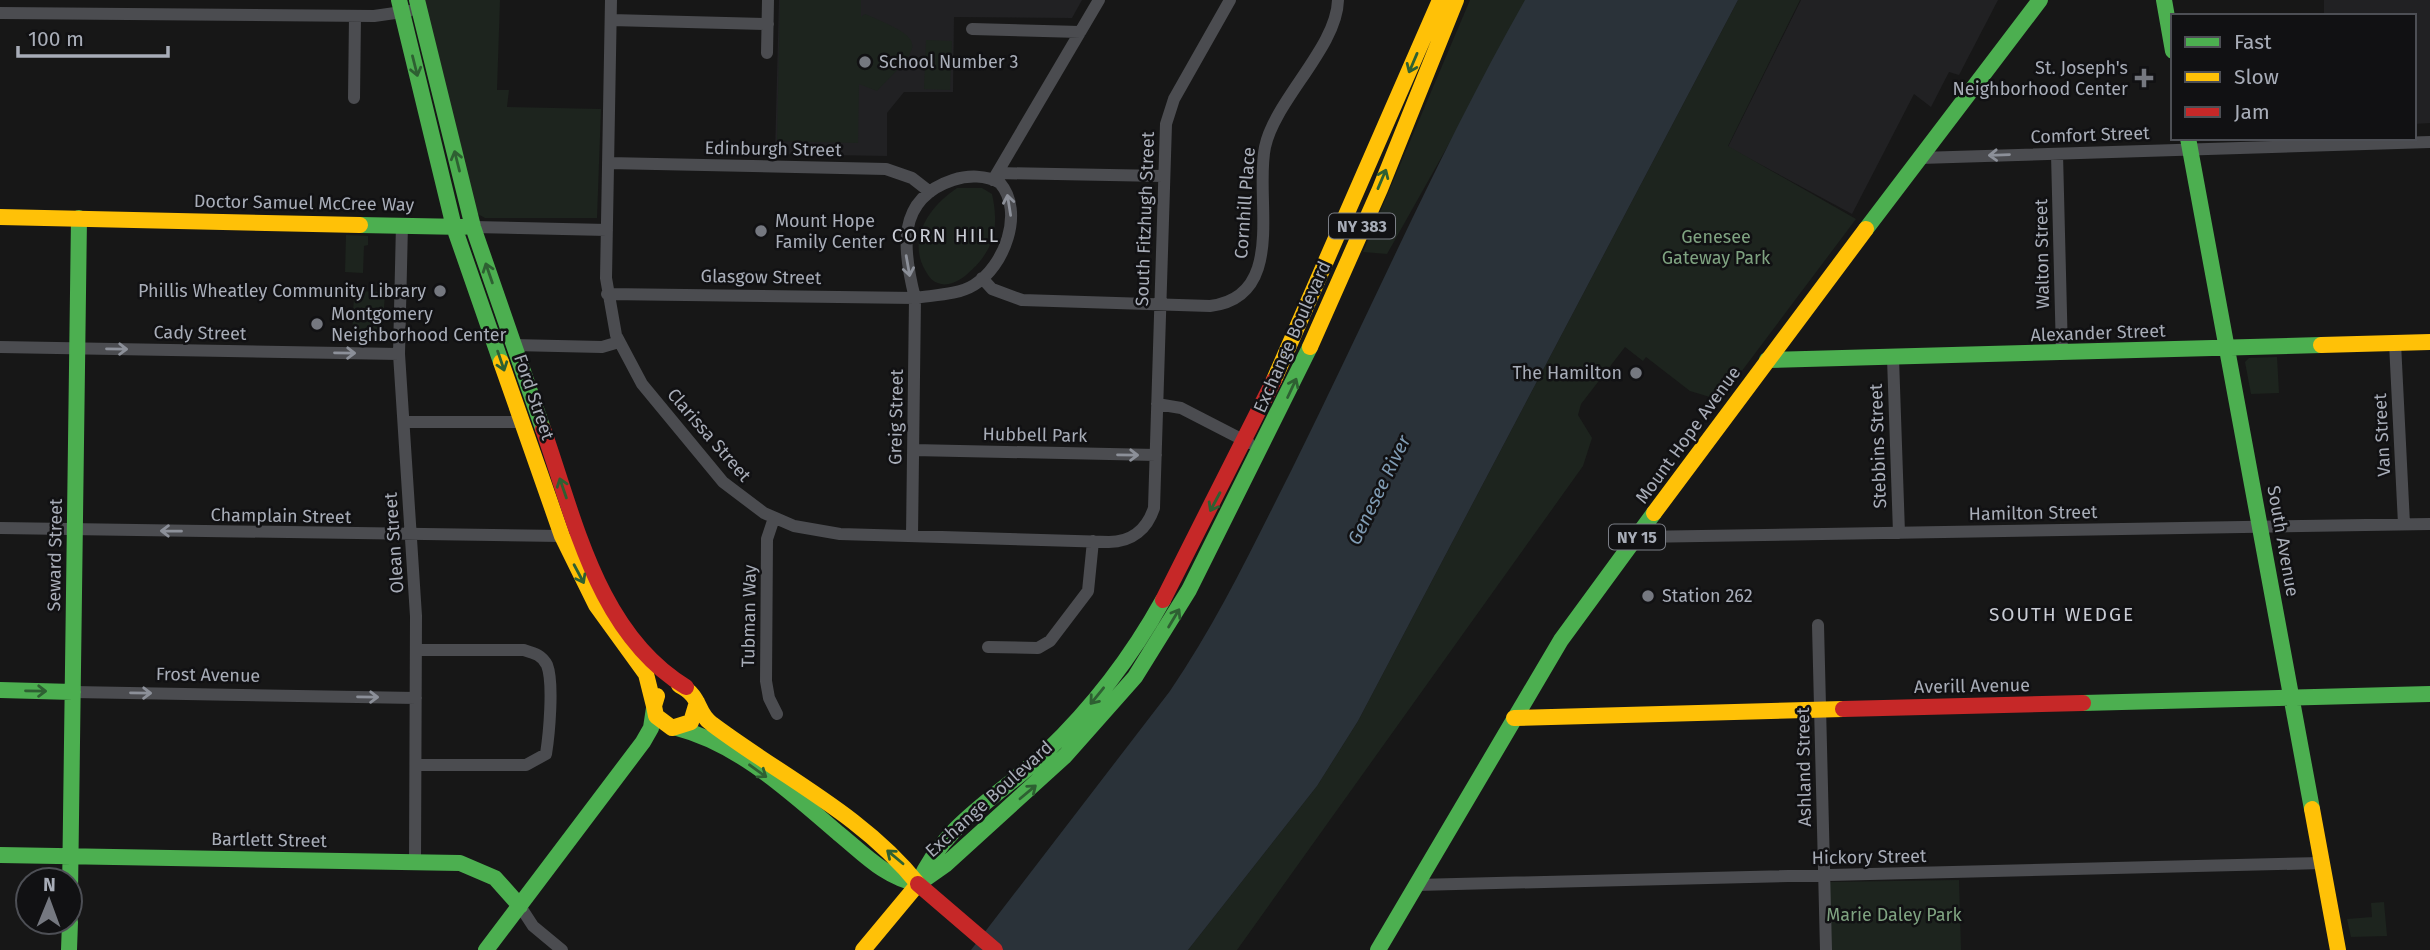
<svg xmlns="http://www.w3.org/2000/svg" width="2430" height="950" font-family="'Fira Sans',sans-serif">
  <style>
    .built { fill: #212123 }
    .green { fill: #1d241e }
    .water { fill: #2a3239 }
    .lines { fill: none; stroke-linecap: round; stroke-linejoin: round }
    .street { stroke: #4b4c50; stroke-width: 12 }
    .fast { stroke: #4caf50; stroke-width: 16 }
    .slow { stroke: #ffc107; stroke-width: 16 }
    .jam { stroke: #c62828; stroke-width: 16 }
    .oneway { stroke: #2e6032 }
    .oneway2 { stroke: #8c9099 }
    .poi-dot { fill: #757880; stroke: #111113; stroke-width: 2.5 }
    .labels { text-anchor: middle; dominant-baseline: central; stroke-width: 5; stroke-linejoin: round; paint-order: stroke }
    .shield { fill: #111113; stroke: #7b7e86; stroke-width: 2 }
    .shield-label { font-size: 16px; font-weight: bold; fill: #a8adb8 }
    .poi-label { font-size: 18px; fill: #a8adb8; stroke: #111113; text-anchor: start }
    .street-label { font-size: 18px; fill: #a8adb8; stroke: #111113 }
    .park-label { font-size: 18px; fill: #7fa381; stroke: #111113 }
    .neighbourhood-label { font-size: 19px; letter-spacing: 2px; fill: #c9ccd4; stroke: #111113 }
    .water-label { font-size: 19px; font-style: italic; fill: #7f9bb3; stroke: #111113 }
  </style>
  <rect width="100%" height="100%" fill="#171717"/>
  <path class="built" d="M 779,0 L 1082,0 L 1072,18 L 954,17 L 953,92 L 904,92 L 887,113 L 887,156 L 775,154 Z
    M 1801,0 L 1998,0 L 1959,75 L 1949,72 L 1931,107 L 1914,94 L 1852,214 L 1728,147 Z
    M 2324,0 L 2430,0 L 2430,123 L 2414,124 L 2414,16 L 2324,16 Z"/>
  <path class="green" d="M 423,0 L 500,0 L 497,90 L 509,90 L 507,107 L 601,109 L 597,218 L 485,218 L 476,213 Z
    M 780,0 L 861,0 L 861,17 L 865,14 C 929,41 923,44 877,91 L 859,84 L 858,143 L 777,141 Z
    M 1470,0 L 1530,0 L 1387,254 L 1363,252 Z
    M 1738,0 L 1800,0 L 1728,146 L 1856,219 L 1720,400 L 1690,391 L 1646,357 L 1643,361 L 1625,347 L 1581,404 L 1578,415 L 1592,438 L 1583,466 L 1237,950 L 1188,950 L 1317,786 L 1358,721 Z
    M 926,40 L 952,41 L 950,90 L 924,89 Z
    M 957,188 L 982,188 L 992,194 C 1000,229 993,253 965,276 C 959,281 948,286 941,284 C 932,282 929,277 925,270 C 907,238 930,206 957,188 Z
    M 346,235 L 368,236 L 368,245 L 364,246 L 363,273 L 345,272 Z
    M 357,291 L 385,292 L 382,340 L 355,339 L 352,336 L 354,294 Z
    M 2277,357 L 2279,393 L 2251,394 L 2245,362 L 2249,358 Z
    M 1959,880 L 1961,950 L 1829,950 L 1828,882 Z
    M 2384,902 L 2387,936 L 2351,937 L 2347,919 L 2372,917 L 2371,903 Z"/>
  <path class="water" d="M 1525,0 L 1738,0 L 1358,721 L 1317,786 L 1188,950 L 971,950 L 1170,691 C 1218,621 1254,544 1292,469 C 1370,312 1439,152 1525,0 Z"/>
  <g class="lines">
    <path class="street" d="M 611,0 L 606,278 L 616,335 L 642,384 L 723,482 L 764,513 L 794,526 L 840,534 L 1109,542 C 1132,542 1147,529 1154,508 L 1166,124 L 1174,99 L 1230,0
      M 0,13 L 374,16 L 409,11
      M 611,20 L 768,24
      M 972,29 L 1080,32
      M 767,53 L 768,0
      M 354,98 L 355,16
      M 2057,154 L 2062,353
      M 1920,158 L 2430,142
      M 608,163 L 886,169 L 912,178 L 930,192
      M 997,173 L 1163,176
      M 993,180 L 1099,0
      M 402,224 L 399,354 L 416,616 L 415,861
      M 473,227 L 607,230
      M 982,278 L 992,289 L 1022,300 L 1210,306 C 1288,297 1254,198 1265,147 C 1275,100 1337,47 1338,0
      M 607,294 L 915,298 C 934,295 958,295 974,285 C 1004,267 1025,212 1000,183 C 986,175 968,175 953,180 C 895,199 903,251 915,298 L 912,536
      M 2395,343 L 2404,524
      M 513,345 L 602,347 L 619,342
      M 0,347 L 399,354
      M 1893,358 L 1899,533
      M 1157,404 L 1181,408 L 1249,443
      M 405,422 L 522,422
      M 913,450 L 1156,455
      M 774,518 L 767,539 L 766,681 L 769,698 L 777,714
      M 0,528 L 562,536
      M 1637,537 L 2430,524
      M 1818,625 L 1826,950
      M 988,647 L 1038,648 L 1050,641 L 1088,591 L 1093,541
      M 73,692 L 416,698
      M 416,765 L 526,765 L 546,754 C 549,735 554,683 547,665 C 542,655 534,653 524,650 L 417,650
      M 1416,885 L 2322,863
      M 520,906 L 533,926 L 562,950"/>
    <path class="fast" d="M 399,0 L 454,227 L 501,362
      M 417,0 L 473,227 L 543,429
      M 2164,0 L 2173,51
      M 2188,138 L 2312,809
      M 360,225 L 464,227
      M 1866,229 L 2040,0
      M 1767,360 L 2321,345
      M 0,690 L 73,692
      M 2083,703 L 2430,694
      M 677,728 C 739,744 790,792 838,833 C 864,854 884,877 918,884
      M 0,855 L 460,863 L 495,878 L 520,906
      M 918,884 L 945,865 L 1065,756 L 1135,677 L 1189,590 L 1310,347
      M 918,884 C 944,823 1000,796 1046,752 C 1092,708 1132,656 1163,600
      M 70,893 L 79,218
      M 69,950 L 70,922
      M 486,950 L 643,742 L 651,728 L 654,708
      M 1378,950 L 1561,640 L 1654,513"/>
    <path class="slow" d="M 0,217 L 360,225
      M 2321,345 L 2430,342
      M 1310,347 L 1380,189 L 1456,0
      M 501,362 L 562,536 L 596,605 L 646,674 L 654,706
      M 1274,380 L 1440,0
      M 1654,513 L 1866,229
      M 679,685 C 703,697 695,712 712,724 C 781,776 863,815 918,884
      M 657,696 L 654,706 L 656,716 L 672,728 L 691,722 L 697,702
      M 1514,718 L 1843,709
      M 2312,809 L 2338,950
      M 863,950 L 918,884"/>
    <path class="jam" d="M 543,429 C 575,520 598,634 686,687
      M 1163,600 L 1274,380
      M 1843,709 L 2083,703
      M 918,884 L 995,950"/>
  </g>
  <defs><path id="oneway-shaft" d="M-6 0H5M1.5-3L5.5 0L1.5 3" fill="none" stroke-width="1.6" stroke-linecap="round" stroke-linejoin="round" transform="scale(1.75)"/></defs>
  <g class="oneway">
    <use href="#oneway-shaft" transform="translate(1413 63) rotate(113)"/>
    <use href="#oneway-shaft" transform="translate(415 66) rotate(76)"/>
    <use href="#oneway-shaft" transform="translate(457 161) rotate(-104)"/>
    <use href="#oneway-shaft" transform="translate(1382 179) rotate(-67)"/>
    <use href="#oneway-shaft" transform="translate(489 273) rotate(-109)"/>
    <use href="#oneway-shaft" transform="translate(501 361) rotate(71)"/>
    <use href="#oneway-shaft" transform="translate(1292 388) rotate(-65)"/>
    <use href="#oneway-shaft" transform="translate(563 488) rotate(-109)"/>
    <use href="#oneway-shaft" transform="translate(1215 502) rotate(118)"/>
    <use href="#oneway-shaft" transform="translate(579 574) rotate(62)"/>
    <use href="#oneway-shaft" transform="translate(1174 618) rotate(-59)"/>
    <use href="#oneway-shaft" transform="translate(36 691) rotate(1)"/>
    <use href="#oneway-shaft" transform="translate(1097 696) rotate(129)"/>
    <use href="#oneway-shaft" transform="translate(758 771) rotate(36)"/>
    <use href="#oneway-shaft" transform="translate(1028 792) rotate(-40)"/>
    <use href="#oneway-shaft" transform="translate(895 857) rotate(-140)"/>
  </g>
  <g class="oneway2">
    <use href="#oneway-shaft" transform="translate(1999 155) rotate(178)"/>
    <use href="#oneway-shaft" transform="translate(1009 205) rotate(-99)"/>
    <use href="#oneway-shaft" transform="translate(908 266) rotate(80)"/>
    <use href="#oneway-shaft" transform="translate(117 349) rotate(1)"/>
    <use href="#oneway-shaft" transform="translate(345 353) rotate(1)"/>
    <use href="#oneway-shaft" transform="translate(1128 455) rotate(1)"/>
    <use href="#oneway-shaft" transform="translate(171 531) rotate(-179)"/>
    <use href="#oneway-shaft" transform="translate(141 693) rotate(1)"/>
    <use href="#oneway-shaft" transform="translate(368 697) rotate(1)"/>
  </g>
  <g class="poi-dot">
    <circle cx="865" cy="62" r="7"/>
    <path d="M2140.5 67.5h7v7h7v7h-7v7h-7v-7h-7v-7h7z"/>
    <circle cx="761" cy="231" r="7"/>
    <circle cx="440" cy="291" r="7"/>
    <circle cx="317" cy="324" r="7"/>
    <circle cx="1636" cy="373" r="7"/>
    <circle cx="1648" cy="596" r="7"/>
  </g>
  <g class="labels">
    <g class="shield">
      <rect x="1329" y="213.5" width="66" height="25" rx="5"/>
      <rect x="1609" y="524.5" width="56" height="25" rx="5"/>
    </g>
    <g class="shield-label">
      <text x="1362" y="226">NY 383</text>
      <text x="1637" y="537">NY 15</text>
    </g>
    <g class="poi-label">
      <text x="879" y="62">School Number 3</text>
      <text x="2128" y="68" text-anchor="end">St. Joseph's<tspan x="2128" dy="21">Neighborhood Center</tspan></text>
      <text x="775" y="221">Mount Hope<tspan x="775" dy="21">Family Center</tspan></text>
      <text x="426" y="291" text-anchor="end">Phillis Wheatley Community Library</text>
      <text x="331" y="314">Montgomery<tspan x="331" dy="21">Neighborhood Center</tspan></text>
      <text x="1622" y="373" text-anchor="end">The Hamilton</text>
      <text x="1662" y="596">Station 262</text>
    </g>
    <g class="street-label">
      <text transform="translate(2090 135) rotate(-2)">Comfort Street</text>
      <text transform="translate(773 149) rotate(1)">Edinburgh Street</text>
      <text transform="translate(304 203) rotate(1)">Doctor Samuel McCree Way</text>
      <text transform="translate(1245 203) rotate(-86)">Cornhill Place</text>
      <text transform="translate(1145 219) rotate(-88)">South Fitzhugh Street</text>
      <text transform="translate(2042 254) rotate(-91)">Walton Street</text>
      <text transform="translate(761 277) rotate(1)">Glasgow Street</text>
      <text transform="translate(200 333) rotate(1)">Cady Street</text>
      <text transform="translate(2098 333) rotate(-2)">Alexander Street</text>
      <text transform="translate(1292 337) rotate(-66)">Exchange Boulevard</text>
      <text transform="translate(534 397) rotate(71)">Ford Street</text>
      <text transform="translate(896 417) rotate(-89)">Greig Street</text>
      <text transform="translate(709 435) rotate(49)">Clarissa Street</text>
      <text transform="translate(1035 435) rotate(1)">Hubbell Park</text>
      <text transform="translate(1688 435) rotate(-54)">Mount Hope Avenue</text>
      <text transform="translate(2382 435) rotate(-93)">Van Street</text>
      <text transform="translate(1878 446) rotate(-92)">Stebbins Street</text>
      <text transform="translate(2033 513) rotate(-1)">Hamilton Street</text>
      <text transform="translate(281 516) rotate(1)">Champlain Street</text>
      <text transform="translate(2283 541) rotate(80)">South Avenue</text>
      <text transform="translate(394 543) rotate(-94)">Olean Street</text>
      <text transform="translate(55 555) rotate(-89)">Seward Street</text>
      <text transform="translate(749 616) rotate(-89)">Tubman Way</text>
      <text transform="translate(208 675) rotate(1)">Frost Avenue</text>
      <text transform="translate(1972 686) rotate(-1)">Averill Avenue</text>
      <text transform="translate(1804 767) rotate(-91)">Ashland Street</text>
      <text transform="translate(989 799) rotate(-42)">Exchange Boulevard</text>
      <text transform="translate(269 840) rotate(1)">Bartlett Street</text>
      <text transform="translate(1869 857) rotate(-1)">Hickory Street</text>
    </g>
    <g class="park-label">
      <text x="1716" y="237">Genesee<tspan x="1716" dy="21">Gateway Park</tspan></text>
      <text x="1894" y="915">Marie Daley Park</text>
    </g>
    <g class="neighbourhood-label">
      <text x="946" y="235">CORN HILL</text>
      <text x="2062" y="614">SOUTH WEDGE</text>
    </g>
    <g class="water-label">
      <text transform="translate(1379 490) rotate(-64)">Genesee River</text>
    </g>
  </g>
  <rect x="2171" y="14" width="245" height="126" fill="#111113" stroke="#4d4f55" stroke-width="2"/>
  <rect x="2185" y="37" width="35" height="10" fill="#4caf50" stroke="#4d4f55" stroke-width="2"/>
  <text x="2234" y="49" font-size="21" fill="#a8adb8">Fast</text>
  <rect x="2185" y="72" width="35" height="10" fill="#ffc107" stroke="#4d4f55" stroke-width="2"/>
  <text x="2234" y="84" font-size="21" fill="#a8adb8">Slow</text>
  <rect x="2185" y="107" width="35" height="10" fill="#c62828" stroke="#4d4f55" stroke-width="2"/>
  <text x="2234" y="119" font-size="21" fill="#a8adb8">Jam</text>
  <g transform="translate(49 901) rotate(1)"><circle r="33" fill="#111113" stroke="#4d4f55" stroke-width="2"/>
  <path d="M0-5L12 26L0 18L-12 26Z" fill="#757880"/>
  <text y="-10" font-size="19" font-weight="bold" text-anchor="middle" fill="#a8adb8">N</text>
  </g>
  <path d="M18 46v10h150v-10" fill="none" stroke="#a8adb8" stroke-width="3.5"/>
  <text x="28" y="46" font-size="21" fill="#a8adb8" stroke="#111113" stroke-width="5" paint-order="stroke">100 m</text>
</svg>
